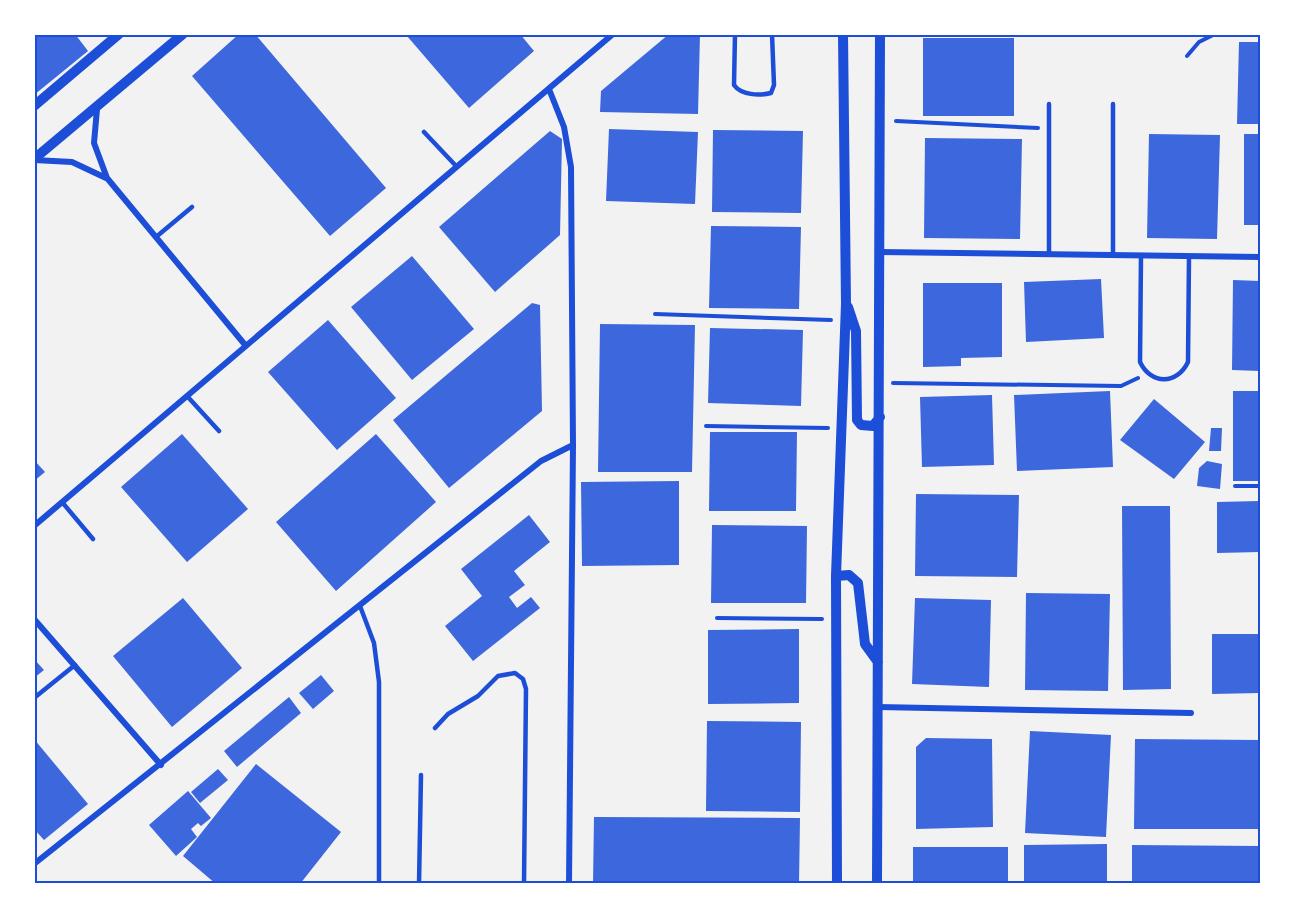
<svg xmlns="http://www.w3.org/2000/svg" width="1295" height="918" font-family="Inter,sans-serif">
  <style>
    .building { fill: #3d67dc }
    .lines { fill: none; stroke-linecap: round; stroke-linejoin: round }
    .path { stroke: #1d4ed8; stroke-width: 4 }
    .service { stroke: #1d4ed8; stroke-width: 4.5 }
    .minor { stroke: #1d4ed8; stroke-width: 6 }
    .tertiary { stroke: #1d4ed8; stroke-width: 10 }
    .neatline { fill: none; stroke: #1d4ed8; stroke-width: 2 }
  </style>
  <rect width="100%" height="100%" fill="#f2f2f2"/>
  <path class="building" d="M 34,34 L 75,34 L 88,51 L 34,95 Z
    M 239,34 L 255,34 L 386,188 L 330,236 L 192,76 Z
    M 409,34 L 520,34 L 534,51 L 469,108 L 407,36 Z
    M 669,34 L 700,34 L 698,114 L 600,112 L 601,91 Z
    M 923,38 L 1014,38 L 1014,116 L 923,116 Z
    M 1239,42 L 1260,42 L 1260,124 L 1237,124 Z
    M 609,129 L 698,132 L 695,204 L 606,201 Z
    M 713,130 L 803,131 L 801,213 L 712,212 Z
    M 550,131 L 562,139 L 560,235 L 495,292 L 439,227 Z
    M 1149,134 L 1220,135 L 1217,239 L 1147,238 Z
    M 1244,134 L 1260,134 L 1260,225 L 1244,225 Z
    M 925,138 L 1022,139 L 1020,239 L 924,238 Z
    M 711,226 L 801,227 L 799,309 L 709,308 Z
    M 412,256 L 474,329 L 412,380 L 351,307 Z
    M 1101,279 L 1104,338 L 1026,342 L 1024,282 Z
    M 1233,280 L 1260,281 L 1260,371 L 1232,370 Z
    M 923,283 L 1002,283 L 1002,357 L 961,358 L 961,366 L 923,367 Z
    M 532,303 L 540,305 L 542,411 L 449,488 L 393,420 Z
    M 328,320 L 396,398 L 337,450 L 268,372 Z
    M 600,324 L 695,325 L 692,472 L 598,472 Z
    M 710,328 L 803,330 L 801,406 L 708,403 Z
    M 1110,391 L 1113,467 L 1017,471 L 1014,395 Z
    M 1233,391 L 1260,391 L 1260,481 L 1233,481 Z
    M 992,395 L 994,465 L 922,467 L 920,397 Z
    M 1154,399 L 1205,442 L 1174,479 L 1120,440 Z
    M 1211,428 L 1222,428 L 1221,451 L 1209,451 Z
    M 710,432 L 797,432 L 796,511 L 709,511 Z
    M 182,434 L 248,509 L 187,562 L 121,487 Z
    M 376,434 L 436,502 L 336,591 L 276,522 Z
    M 34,460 L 45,472 L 34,481 Z
    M 1207,461 L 1222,464 L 1220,489 L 1197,486 L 1199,468 Z
    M 679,481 L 679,565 L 582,566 L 581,482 Z
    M 916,494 L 1019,495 L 1017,577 L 915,576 Z
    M 1260,501 L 1260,552 L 1217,553 L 1217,502 Z
    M 1122,506 L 1170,506 L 1171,689 L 1123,690 Z
    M 529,515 L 550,542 L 514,571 L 525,585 L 509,597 L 517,608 L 531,597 L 540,608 L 473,661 L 445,626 L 482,596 L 461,569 Z
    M 712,525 L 807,526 L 806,603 L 711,603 Z
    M 1026,593 L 1110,594 L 1108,691 L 1025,690 Z
    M 183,598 L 242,668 L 172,727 L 113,656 Z
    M 915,598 L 991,600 L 989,687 L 912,684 Z
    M 799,629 L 799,703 L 708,704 L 708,630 Z
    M 1212,634 L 1260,634 L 1260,693 L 1212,694 Z
    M 34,659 L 44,670 L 34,678 Z
    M 321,675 L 334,691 L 313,709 L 299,693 Z
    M 289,697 L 301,713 L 237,767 L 224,751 Z
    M 707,721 L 801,722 L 800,812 L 706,811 Z
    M 1030,731 L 1111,735 L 1106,837 L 1025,833 Z
    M 926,738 L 992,739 L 993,827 L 916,829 L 916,747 Z
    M 34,739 L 88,804 L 44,840 L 34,829 Z
    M 1135,739 L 1260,740 L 1260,829 L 1134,829 Z
    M 256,764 L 341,832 L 300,884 L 216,884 L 183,856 Z
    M 218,769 L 228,780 L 200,803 L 191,792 Z
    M 188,791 L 211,818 L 201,826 L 198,823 L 191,829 L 197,837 L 176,856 L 149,825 Z
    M 594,817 L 800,818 L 799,884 L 593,884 Z
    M 1107,844 L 1107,884 L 1024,884 L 1024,845 Z
    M 1132,845 L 1260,846 L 1260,884 L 1132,884 Z
    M 913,847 L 1008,847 L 1008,884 L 913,884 Z"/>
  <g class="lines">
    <path class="path" d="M 1187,56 L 1199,42 L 1215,34
      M 896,121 L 1038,128
      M 655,314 L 831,320
      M 893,383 L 1121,386 L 1138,378
      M 706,426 L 828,428
      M 1235,486 L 1260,486
      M 717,618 L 822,619"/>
    <path class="service" d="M 735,34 L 734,85 C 741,95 759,96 771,93 L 774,85 L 772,34
      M 1049,104 L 1049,254
      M 1113,104 L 1113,255
      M 424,132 L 457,167
      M 156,237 L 192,207
      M 1141,255 L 1140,362 C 1151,385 1177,385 1188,362 L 1189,256
      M 187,396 L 219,431
      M 62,502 L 93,539
      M 360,606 L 374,643 L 379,682 L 379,884
      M 34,698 L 75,665
      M 435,728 L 448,714 L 478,696 L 498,676 L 515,673 L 523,679 L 526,689 L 524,884
      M 419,884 L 421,775"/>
    <path class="minor" d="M 549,89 L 564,127 L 571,167 L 573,445 L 569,884
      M 97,109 L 94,143 L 107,178 L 246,346
      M 34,160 L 72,162 L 106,178
      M 879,252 L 1260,257
      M 34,526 L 613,34
      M 34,619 L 161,765
      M 878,707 L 1191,713
      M 34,864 L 541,461 L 573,445"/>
    <path class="tertiary" d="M 34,106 L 119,34
      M 34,159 L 183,34
      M 848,307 L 856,331 L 857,420 L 861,425 L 873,426 L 880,417
      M 836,576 L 849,575 L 858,583 L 865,644 L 878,662
      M 837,884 L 836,576 L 846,304 L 843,34
      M 877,884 L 880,34"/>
  </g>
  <rect width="1295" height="918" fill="none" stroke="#ffffff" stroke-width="72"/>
  <rect x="36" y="36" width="1223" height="846" class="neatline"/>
</svg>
